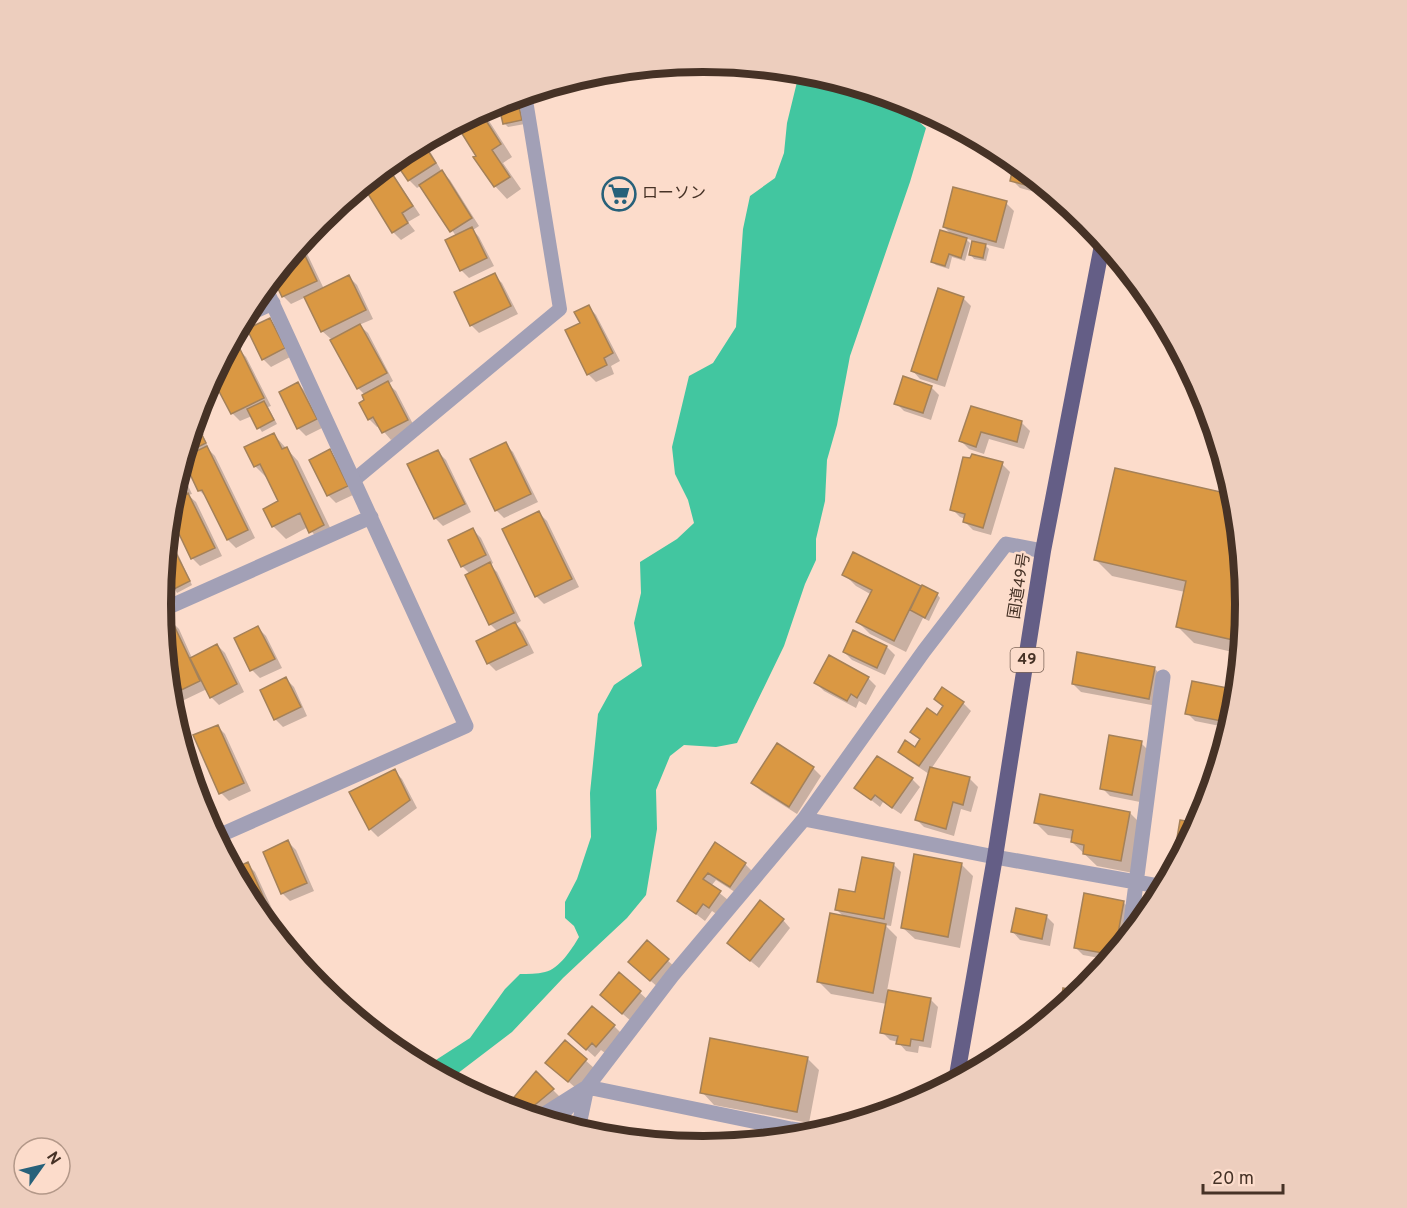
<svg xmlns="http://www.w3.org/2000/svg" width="1407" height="1208" font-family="Overpass,'Noto Sans JP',sans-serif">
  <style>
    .water { fill: #42c6a0 }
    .shadow { fill: #0003 }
    .building { fill: #da9843; stroke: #a48159; stroke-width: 1.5 }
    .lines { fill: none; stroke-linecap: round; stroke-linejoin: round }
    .service { stroke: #a2a0b6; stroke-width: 14 }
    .minor { stroke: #a2a0b6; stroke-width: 15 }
    .trunk { stroke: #645e86; stroke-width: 16 }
    .labels { text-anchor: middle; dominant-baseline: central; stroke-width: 5; stroke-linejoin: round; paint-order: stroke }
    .shield { fill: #fcdccb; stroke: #7d6558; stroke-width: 1.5 }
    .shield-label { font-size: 15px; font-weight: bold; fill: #463226 }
    .poi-label { font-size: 16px; fill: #463226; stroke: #fcdccb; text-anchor: start }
    .street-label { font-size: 16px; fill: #463226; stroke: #fcdccb }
    .rim { fill: none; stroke: #463226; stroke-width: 8 }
  </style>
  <rect width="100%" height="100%" fill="#fcdccb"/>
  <path class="water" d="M 797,82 L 863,95 L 903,108 L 926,128 L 910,182 L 850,356 L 837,425 L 827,460 L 825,501 L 816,539 L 816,560 L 805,584 L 784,646 L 737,743 L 716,747 L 684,745 L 670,756 L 656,790 L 657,829 L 646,895 L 627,918 L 563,978 L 512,1032 L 449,1080 L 425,1067 L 470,1038 L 505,989 L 520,974 C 528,974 537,974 545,972 C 559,969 572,949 579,937 L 574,926 L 565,918 L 565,902 L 577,879 L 591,837 L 590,793 L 598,714 L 614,685 L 642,666 L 634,623 L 641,593 L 640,562 L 677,539 L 694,523 L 688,500 L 675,474 L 672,447 L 689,376 L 713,363 L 736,327 L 743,229 L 750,196 L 775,178 L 784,153 L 787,123 Z"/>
  <path class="shadow" d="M 517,99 L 520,103 L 525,124 L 508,127 L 504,123 Z
    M 482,110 L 512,157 L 503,163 L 521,189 L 507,199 L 495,186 L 457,123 Z
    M 423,145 L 431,153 L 442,172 L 450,180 L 479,226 L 473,230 L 479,237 L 494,266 L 469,278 L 461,270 L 456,236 L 422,185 L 417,188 L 409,180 Z
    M 1004,152 L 1061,199 L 1020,188 L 1012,180 L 1015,168 L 1010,167 L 1002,159 Z
    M 390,174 L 398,182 L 420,215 L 408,222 L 415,231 L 401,240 L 393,232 Z
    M 1006,203 L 1014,211 L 1004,249 L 984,244 L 989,249 L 986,261 L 974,259 L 971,255 L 974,241 L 965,238 L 970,243 L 965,261 L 952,257 L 949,269 L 936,265 L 932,262 L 953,236 L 944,227 Z
    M 302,243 L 324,289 L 349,277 L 357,285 L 373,319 L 359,325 L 368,333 L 393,381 L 388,384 L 396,391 L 415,428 L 391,440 L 379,426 L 377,427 L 369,419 L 365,395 L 358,388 L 331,339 L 322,331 L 306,297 L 291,304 L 283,296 L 274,276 Z
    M 494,275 L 502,283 L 518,314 L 479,333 L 471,325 Z
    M 260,293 L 266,304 L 246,314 L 253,302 Z
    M 963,298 L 971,306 L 945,387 L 920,379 L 912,370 Z
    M 588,306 L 596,315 L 620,361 L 611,366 L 614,374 L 596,382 L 588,374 L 567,330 L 582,323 Z
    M 270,320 L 278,328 L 292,356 L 271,367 L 263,359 Z
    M 238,349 L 246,357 L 271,406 L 268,407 L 277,424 L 262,432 L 252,416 L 240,421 L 232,413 L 214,377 L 229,369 Z
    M 298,384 L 306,392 L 324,427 L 306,436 L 298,428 Z
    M 931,387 L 939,395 L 931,420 L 904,411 L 896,403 Z
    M 972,408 L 1022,423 L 1030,431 L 1024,449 L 989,439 L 984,454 L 969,449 L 961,441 Z
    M 196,417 L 204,435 L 203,435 L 208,447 L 207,448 L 215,456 L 255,538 L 236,548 L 228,540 L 208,499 L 199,490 L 195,453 L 188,443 Z
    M 274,435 L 298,461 L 335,538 L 322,544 L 308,527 L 286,539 L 273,526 L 265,509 L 280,502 L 267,478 L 255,466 Z
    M 505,444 L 513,452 L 538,502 L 504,518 L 496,510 Z
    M 329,451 L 337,459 L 355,494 L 336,503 L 328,495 Z
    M 438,452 L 446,460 L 471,512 L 443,526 L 435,518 Z
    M 971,460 L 1002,464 L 1010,472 L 991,535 L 973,530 L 965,522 L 965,519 L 960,517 L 952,509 Z
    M 180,469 L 192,494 L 188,495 L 196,502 L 222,556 L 200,566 L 192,558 L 170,512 L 171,498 Z
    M 1116,470 L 1235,496 L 1246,604 L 1241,654 L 1194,643 L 1178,627 L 1185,592 L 1112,576 L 1096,560 Z
    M 539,513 L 547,521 L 579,587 L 544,604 L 536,596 Z
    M 473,530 L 481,538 L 493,563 L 490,565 L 497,572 L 521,621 L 516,624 L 523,631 L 534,653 L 496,671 L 488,663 L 498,632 L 490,624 L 470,574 L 462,566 Z
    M 168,532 L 192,585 L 177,593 L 164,571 Z
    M 844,574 L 920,587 L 937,594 L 940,598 L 929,621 L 923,618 L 906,652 L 870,634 L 858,622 L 872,595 L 856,586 Z
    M 171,621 L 179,629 L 192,658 L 217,645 L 225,653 L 244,692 L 219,705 L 211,697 L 207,689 L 182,701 L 174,693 L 168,648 L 165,641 L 163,625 Z
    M 258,628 L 266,636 L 282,668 L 260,678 L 252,670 L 236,639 Z
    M 854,632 L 887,647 L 895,655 L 885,675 L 852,660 L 844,652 Z
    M 1154,668 L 1162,676 L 1157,706 L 1081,692 L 1073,684 Z
    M 868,678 L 876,686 L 866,705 L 859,701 L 856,708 L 824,691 L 816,683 Z
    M 286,679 L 294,687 L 307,716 L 283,727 L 275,719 Z
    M 170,696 L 180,716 L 174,718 L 171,709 Z
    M 963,703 L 971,711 L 931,769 L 970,779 L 978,787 L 971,812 L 961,809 L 954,836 L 924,827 L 916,819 L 929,774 L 908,760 L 900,752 L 916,749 L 920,740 L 912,732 Z
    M 1236,710 L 1230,728 L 1195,721 L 1187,713 Z
    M 217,726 L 225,734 L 251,791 L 229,801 L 221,793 Z
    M 179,733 L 188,741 L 199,765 L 190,770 Z
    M 1141,743 L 1149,751 L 1140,802 L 1110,796 L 1102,788 Z
    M 777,745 L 813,768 L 821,776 L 797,814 L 761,791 L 753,783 Z
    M 394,771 L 402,779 L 417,808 L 378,837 L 370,829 L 351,792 Z
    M 912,779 L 920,787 L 901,814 L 883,802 L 880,807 L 856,788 Z
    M 1130,813 L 1142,825 L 1133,873 L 1097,866 L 1072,842 L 1073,839 L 1048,835 L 1036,823 Z
    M 1181,821 L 1198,825 L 1187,845 L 1184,844 L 1184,851 L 1177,844 Z
    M 288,842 L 296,850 L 314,891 L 290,901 L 282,893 Z
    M 715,844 L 745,864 L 753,872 L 738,894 L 716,880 L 711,886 L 728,900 L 718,915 L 712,911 L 705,921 L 679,901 Z
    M 247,864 L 255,872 L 274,913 L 263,918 L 252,905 L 233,870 Z
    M 893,864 L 901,872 L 891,926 L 885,925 L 897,937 L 887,991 L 930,999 L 938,1007 L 931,1048 L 919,1046 L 918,1053 L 906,1051 L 898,1042 L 890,1040 L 882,1032 L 887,1004 L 831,994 L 819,982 L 845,918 L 837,910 Z
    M 961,864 L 973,876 L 960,948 L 915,939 L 902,927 Z
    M 1123,902 L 1131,910 L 1125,941 L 1110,960 L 1083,955 L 1075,947 Z
    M 1046,916 L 1054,924 L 1050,946 L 1020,940 L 1012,931 Z
    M 783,920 L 790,928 L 759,968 L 737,950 Z
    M 647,942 L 676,968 L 659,988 L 638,970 Z
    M 619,974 L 648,1000 L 631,1021 L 610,1003 Z
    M 614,1026 L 622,1034 L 605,1053 L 601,1050 L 595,1057 L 578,1042 Z
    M 565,1042 L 594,1068 L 577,1089 L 555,1070 Z
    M 807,1058 L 819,1070 L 809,1123 L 714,1105 L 702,1092 Z
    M 536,1073 L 561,1098 L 537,1118 L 506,1108 Z"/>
  <path class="building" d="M 517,98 L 522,120 L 503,124 L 498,102 Z
    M 480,111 L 501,144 L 492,150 L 510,177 L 494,187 L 473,157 L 476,156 L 456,124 Z
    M 423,143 L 436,163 L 408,181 L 395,162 Z
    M 1003,152 L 1005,153 L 1052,192 L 1010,181 L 1014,163 L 1000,159 Z
    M 442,170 L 472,218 L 450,232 L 419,185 Z
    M 391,172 L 413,206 L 402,213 L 408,223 L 392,233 L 365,189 Z
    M 953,187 L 1007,201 L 996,242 L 943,227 Z
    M 472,227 L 487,258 L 460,271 L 445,240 Z
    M 940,230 L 967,238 L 961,258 L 949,254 L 945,266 L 931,262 Z
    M 972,241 L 986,244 L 983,258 L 969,255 Z
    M 300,245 L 317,281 L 282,297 L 273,278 Z
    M 495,273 L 511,306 L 470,326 L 454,292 Z
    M 349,275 L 366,310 L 321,332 L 304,297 Z
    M 938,288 L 964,297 L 937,380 L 911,371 Z
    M 589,305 L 613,353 L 604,358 L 607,365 L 587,375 L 565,330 L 580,323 L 574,312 Z
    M 270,318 L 285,348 L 262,360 L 247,329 Z
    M 360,324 L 387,373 L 357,389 L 330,340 Z
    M 239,347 L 264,398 L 231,414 L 212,378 L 227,369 L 222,359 L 225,353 Z
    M 903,376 L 932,386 L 923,413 L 894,404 Z
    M 388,381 L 408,420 L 382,433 L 373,417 L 368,420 L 359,403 L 364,400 L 362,395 Z
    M 298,382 L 317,419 L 297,429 L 279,392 Z
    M 264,401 L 274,420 L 257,429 L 247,409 Z
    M 971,406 L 1022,421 L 1017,442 L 981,432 L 976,447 L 959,441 Z
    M 199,429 L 206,443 L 190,451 L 188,445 L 191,432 Z
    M 274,433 L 282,449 L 287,447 L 324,525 L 309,533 L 300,513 L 272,527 L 263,509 L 278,501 L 260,464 L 254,467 L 244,447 Z
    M 506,442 L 531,494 L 495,511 L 470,459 Z
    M 207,446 L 248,530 L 227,540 L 202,490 L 198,491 L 183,459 L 184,457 Z
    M 330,449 L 348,486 L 327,496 L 309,460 Z
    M 438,450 L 465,504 L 434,519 L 407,464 Z
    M 972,454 L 1003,462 L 983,528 L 963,522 L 965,514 L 950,510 L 963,457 L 970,458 Z
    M 1115,468 L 1234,495 L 1246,604 L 1242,642 L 1176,627 L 1186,581 L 1094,560 Z
    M 179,473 L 185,485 L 174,491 Z
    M 188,493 L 215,548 L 191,559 L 170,515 L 171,501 Z
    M 539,511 L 572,579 L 535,597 L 502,529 Z
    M 473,528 L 486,555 L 461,567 L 448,540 Z
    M 174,549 L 190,581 L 172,590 L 164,574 L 166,552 Z
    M 853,552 L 921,586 L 894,641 L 856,622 L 872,590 L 842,575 Z
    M 490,562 L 514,613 L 489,625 L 465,575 Z
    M 922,585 L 938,593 L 925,618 L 910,610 Z
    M 171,619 L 200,681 L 173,694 L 169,687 L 163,623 Z
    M 515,622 L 527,645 L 487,664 L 476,641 Z
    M 258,626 L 275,659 L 250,671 L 234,638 Z
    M 853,630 L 887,646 L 877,668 L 843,652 Z
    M 217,644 L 237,684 L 210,698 L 190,658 Z
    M 1077,652 L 1155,667 L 1149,699 L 1072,684 Z
    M 829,655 L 869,677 L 857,698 L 851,694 L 847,701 L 814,683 Z
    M 286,677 L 301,707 L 274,720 L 260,690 Z
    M 1192,681 L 1238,690 L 1236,710 L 1232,723 L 1185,714 Z
    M 942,687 L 964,702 L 919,766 L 898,752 L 905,740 L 915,747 L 920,739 L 910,732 L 927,708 L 937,715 L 943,706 L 934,699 Z
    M 218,725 L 244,783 L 219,794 L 193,735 Z
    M 180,731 L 192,757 L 187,760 L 178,732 Z
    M 1109,735 L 1142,741 L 1132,795 L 1100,789 Z
    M 777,743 L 814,767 L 789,807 L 751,783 Z
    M 877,756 L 913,778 L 892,808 L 875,795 L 871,800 L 854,788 Z
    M 930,767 L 970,777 L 963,805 L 953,802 L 946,829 L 915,820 Z
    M 395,769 L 410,800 L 369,830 L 349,792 Z
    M 1040,794 L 1130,812 L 1121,861 L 1083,854 L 1084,845 L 1071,842 L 1073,830 L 1034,823 Z
    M 1180,820 L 1198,823 L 1186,846 L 1176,844 Z
    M 288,840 L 307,883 L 281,894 L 263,852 Z
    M 715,842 L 746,863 L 730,887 L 708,873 L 703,879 L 721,891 L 709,908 L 703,904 L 696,914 L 677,901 Z
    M 914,854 L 962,863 L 948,937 L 901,928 Z
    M 862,857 L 894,863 L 884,919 L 835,910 L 839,889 L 855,892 Z
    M 248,862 L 267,905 L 256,910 L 233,869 Z
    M 1084,893 L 1124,901 L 1114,955 L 1074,948 Z
    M 760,900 L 784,919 L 750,961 L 727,943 Z
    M 1016,908 L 1047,915 L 1042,939 L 1011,932 Z
    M 830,913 L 886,924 L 873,993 L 817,982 Z
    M 647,940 L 669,959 L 650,981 L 628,962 Z
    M 619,972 L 641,991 L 622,1014 L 600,995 Z
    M 1063,988 L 1082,992 L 1060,1010 Z
    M 888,990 L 931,998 L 923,1041 L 911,1039 L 910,1046 L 896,1044 L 898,1036 L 880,1033 Z
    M 592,1006 L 615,1025 L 596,1047 L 592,1043 L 586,1050 L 568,1034 Z
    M 710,1038 L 808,1057 L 797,1112 L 700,1093 Z
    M 565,1040 L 587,1059 L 568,1082 L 545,1063 Z
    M 536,1071 L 554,1089 L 524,1114 L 505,1108 Z"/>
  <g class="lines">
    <path class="service" d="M 354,480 L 560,309 L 525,94"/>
    <path class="minor" d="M 246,315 L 273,303
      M 162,610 L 371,517
      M 804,819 L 995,857 L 1164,887
      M 216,837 L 466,726 L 265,287
      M 1129,937 L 1163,677
      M 538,1118 L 587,1087 L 791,1129 L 820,1133
      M 554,1123 L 573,1102
      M 578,1130 L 587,1087 L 672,976 L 804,819 L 924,651 L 1006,544 L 1043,551"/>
    <path class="trunk" d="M 956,1081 L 995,857 L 1043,551 L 1103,240"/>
  </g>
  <defs>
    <symbol id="supermarket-ring" viewBox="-11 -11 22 22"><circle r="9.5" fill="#fcdccb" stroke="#27617a" stroke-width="1.5"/><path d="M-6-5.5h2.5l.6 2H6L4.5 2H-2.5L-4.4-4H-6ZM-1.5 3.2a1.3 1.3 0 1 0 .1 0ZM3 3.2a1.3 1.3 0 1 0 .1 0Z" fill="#27617a"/></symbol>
  </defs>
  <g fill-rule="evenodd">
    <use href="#supermarket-ring" x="600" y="175" width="38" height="38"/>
  </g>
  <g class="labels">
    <rect class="shield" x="1010.5" y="648" width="33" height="24" rx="4.5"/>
    <g class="shield-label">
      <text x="1027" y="660">49</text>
    </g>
    <g class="poi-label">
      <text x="642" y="194">ローソン</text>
    </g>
    <g class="street-label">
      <text transform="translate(1020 586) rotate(-81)">国道49号</text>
    </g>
  </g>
  <path d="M0 0H1407V1208H0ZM171 604a532 532 0 1 1 1064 0a532 532 0 1 1-1064 0Z" fill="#edcebe" fill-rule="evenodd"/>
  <path class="rim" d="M171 604a532 532 0 1 1 1064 0a532 532 0 1 1-1064 0Z"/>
  <g transform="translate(42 1166) rotate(56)"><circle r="28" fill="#fcdccb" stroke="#b39889" stroke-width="1.5"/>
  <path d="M0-4.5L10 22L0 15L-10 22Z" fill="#27617a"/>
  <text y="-9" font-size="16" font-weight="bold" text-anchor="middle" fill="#463226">N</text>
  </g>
  <path d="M1203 1184v9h80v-9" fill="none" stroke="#463226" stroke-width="3"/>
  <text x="1212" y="1184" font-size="18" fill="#463226" stroke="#fcdccb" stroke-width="4.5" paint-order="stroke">20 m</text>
</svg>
